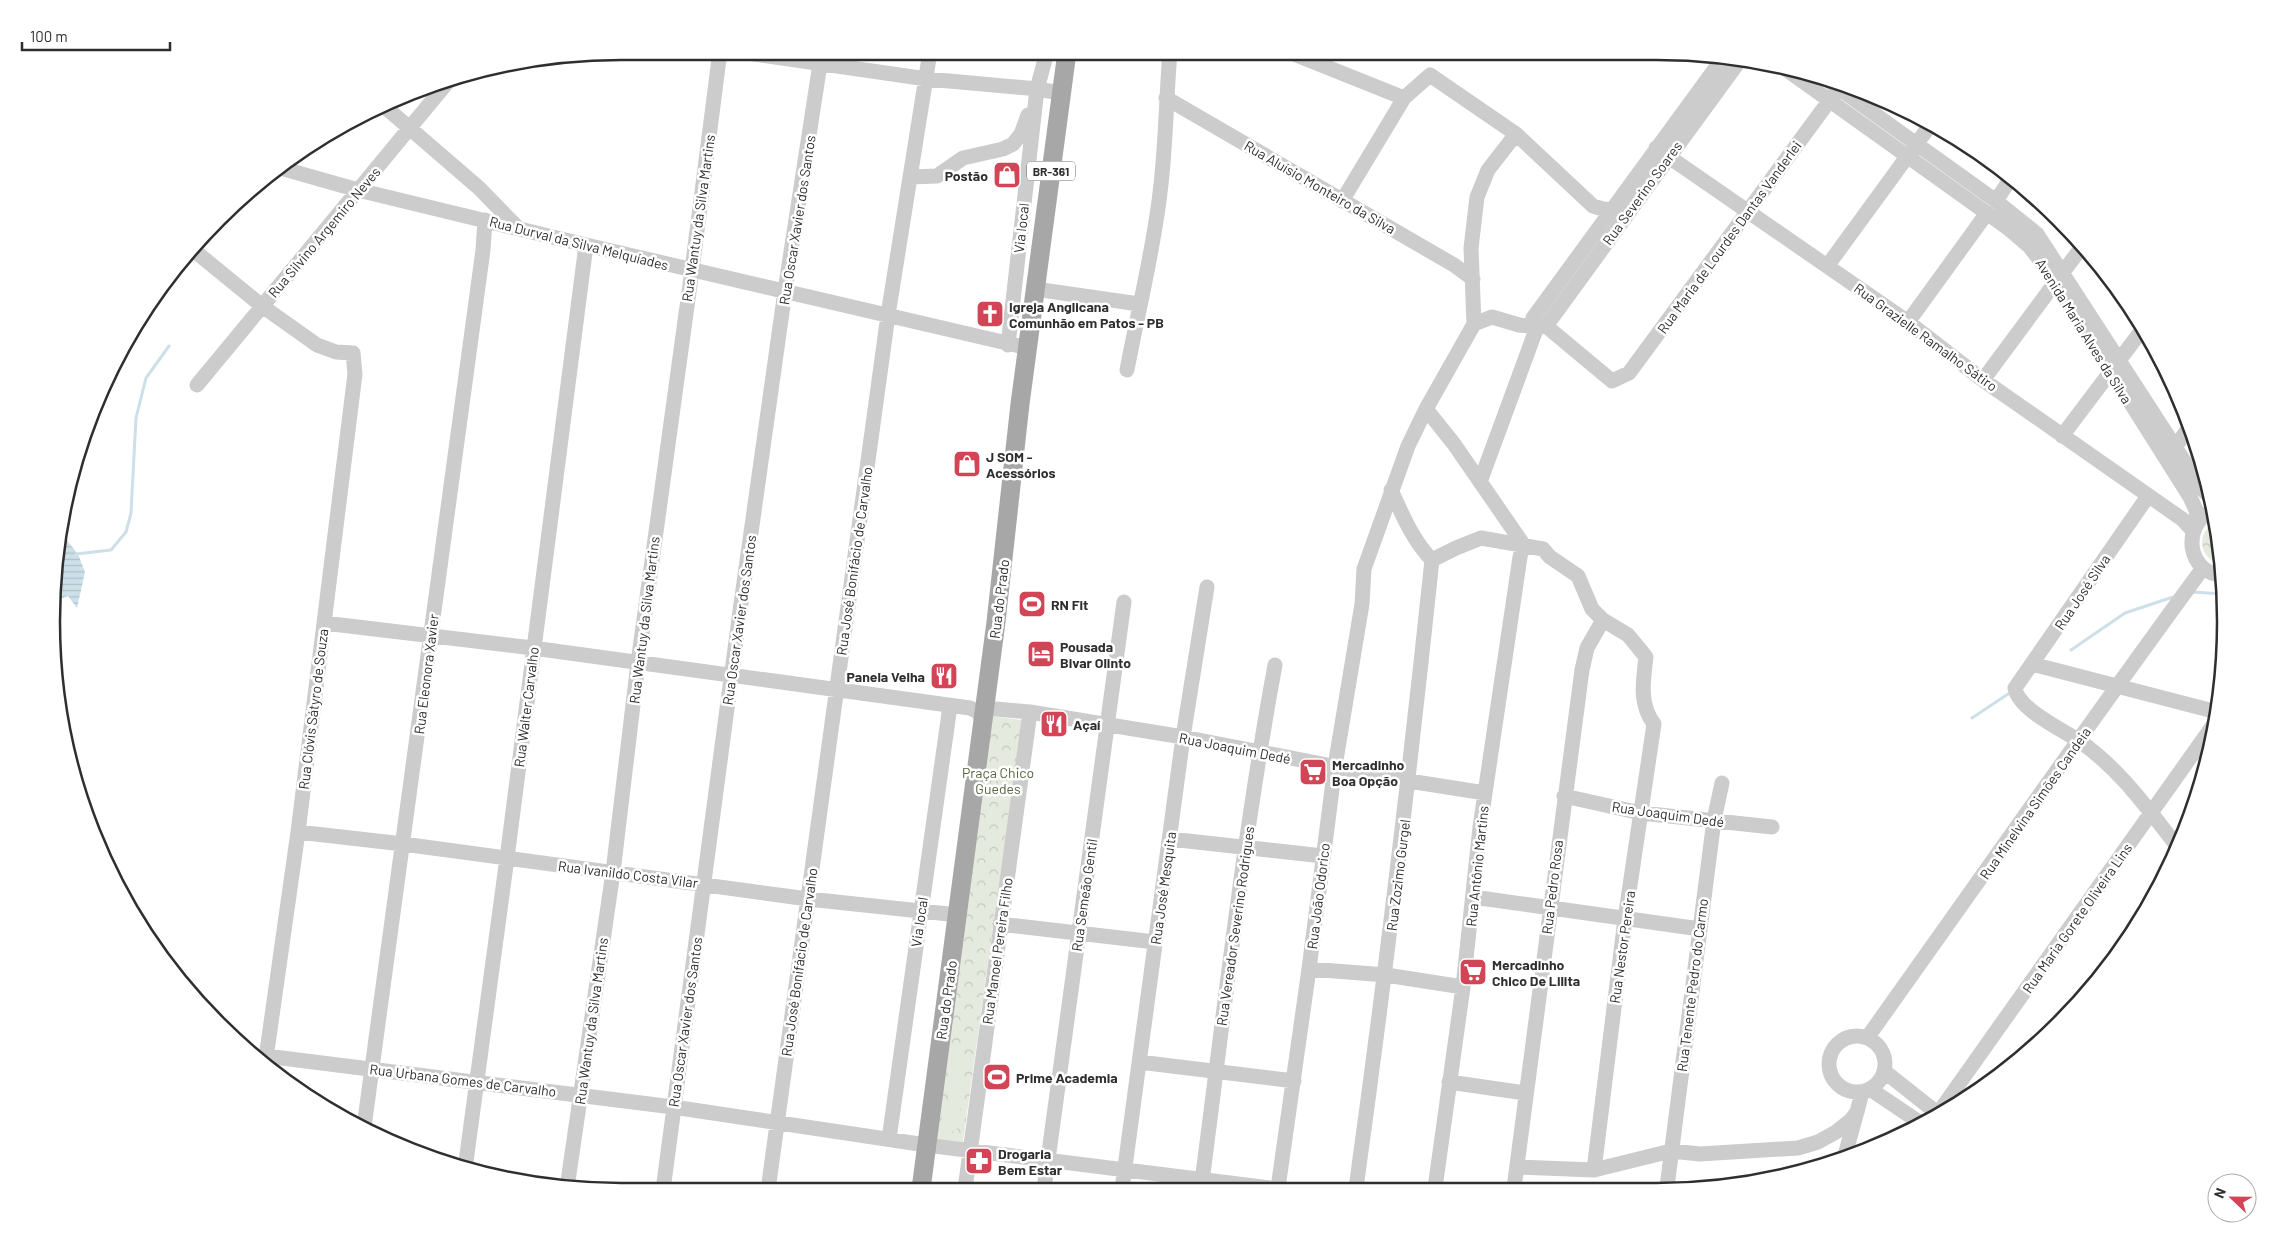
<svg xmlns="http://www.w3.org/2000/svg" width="2277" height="1243" font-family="Barlow,sans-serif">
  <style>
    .forest { fill: url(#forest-crowns) }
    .pitch { fill: #e5eade }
    .water { fill: url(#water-rules) }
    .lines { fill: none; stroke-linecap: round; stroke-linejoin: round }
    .stream { stroke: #cddfe8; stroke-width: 3 }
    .minor { stroke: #ccc; stroke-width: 15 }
    .major { stroke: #a7a7a7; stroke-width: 19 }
    .labels { text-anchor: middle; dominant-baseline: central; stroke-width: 5; stroke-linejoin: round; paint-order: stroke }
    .shield { fill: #fff; stroke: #6d6d6d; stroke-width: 1 }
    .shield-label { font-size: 12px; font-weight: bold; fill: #2f2f2f }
    .poi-label { font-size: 14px; font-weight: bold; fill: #2f2f2f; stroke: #fff; text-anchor: start }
    .street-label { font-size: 14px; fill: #2f2f2f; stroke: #fff }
    .park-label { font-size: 14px; fill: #546641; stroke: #fff }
    .rim { fill: none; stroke: #2f2f2f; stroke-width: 2.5 }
  </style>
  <defs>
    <pattern id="forest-crowns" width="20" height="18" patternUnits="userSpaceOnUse" patternTransform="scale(1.25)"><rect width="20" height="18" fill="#e5eade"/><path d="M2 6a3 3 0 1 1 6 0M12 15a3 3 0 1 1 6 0" fill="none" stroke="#c5c9bf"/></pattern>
    <pattern id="water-rules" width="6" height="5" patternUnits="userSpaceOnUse" patternTransform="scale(1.25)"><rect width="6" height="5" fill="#cddfe8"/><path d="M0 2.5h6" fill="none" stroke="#b0c0c7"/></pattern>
  </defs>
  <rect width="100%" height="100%" fill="#fff"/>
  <path class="forest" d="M 2214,523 L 2221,564 C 2200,560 2195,534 2214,523 Z
    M 992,716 L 1022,720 L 963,1142 L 933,1138 Z"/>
  <path class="pitch" d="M 950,1058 L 966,1060 L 962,1092 L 946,1090 Z
    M 945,1100 L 961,1102 L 957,1132 L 940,1130 Z"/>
  <path class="water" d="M 61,533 L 78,554 L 85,572 L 77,608 L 68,596 L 52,602 L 52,584 Z"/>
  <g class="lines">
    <path class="stream" d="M 76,554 L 111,550 L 126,532 L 131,513 L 136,418 L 146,378 L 169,346
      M 2192,592 L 2224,594
      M 2071,650 L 2125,613 L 2173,597
      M 1972,718 L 2008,694"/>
    <path class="minor" d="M 733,51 L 927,79 L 1037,89 L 1061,93
      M 1289,52 L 1404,98
      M 1784,68 L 2009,229 L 2029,246 L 2043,264 L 2190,497 L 2196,510 L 2197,524
      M 1830,82 L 1996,201 L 2037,234 L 2203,490 L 2210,497
      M 1166,98 L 1454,265 L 1473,279
      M 384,106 L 479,188 L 518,228
      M 1656,148 L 1908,322 L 1983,380 L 2182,519 L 2193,531
      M 277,167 L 358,190 L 586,245 L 1028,348
      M 911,177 L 937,176 L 963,158 L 1003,149 L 1013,144 L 1021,134 L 1028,115
      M 1342,201 L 1404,98 L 1430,75 L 1516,134 L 1593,206 L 1603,209 L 1630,210
      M 1996,201 L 2011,178
      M 191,248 L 262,306 L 317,345 L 336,352 L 353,353 L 355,374 L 298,832 L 265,1065
      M 1828,265 L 1931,124
      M 2063,272 L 2082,247
      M 160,288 L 203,235
      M 1035,289 L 1139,304
      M 1908,322 L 1987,213
      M 1474,324 L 1492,317 L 1519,325 L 1537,327 L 1480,482
      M 1546,326 L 1612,381 L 1629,373 L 1835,93
      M 1546,326 L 1537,327 L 1533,322 L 1533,318 L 1723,58
      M 1546,326 L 1740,60
      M 1008,345 L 1037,89 L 1047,52
      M 1127,370 C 1138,311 1153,253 1160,193 C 1166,146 1166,99 1170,52
      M 1983,380 L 2054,284
      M 197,385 L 451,78
      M 1426,409 L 1454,444 L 1523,544 L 1520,557 L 1480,827 L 1463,987 L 1435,1188
      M 2062,436 L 2142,330
      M 2175,447 L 2189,428
      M 1391,490 C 1402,514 1413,541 1432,560
      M 2148,496 L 2015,688 C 2018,709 2061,729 2078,740 C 2119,768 2147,808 2177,846
      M 2212,511 C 2181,525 2187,574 2223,575
      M 1432,560 L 1456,548 L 1481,538 L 1543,549 L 1550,557 L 1578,576 L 1592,609 L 1603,620 L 1628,635 L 1646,657 C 1643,682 1639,704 1654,724 L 1625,919 L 1594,1170
      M 324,623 L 533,648 L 970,708 L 978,712 L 983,721
      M 2032,664 L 2217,712
      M 985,708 L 1030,712 L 1183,737 L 1409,781 L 1485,793
      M 1564,796 L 1641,813 L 1772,827
      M 298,832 L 403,844 L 808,899 L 958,915
      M 1170,839 L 1323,856
      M 1473,897 L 1700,929
      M 1000,924 L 1155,942
      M 1309,969 L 1386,975 L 1463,987
      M1829 1064a28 28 0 1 1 56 0a28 28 0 1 1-56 0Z
      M 1867,1038 C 1979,881 2089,723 2203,568
      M 266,1056 L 673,1107 L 926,1145 L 1270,1188
      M 1139,1062 L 1294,1081
      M 1884,1071 L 1937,1113
      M 1449,1082 L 1525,1093
      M 1870,1089 L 1919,1122
      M 1939,1112 L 2214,724
      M 364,1127 L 483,250 L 485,220
      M 889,1139 L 950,706
      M 1844,1159 L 1856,1115
      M 1517,1167 L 1594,1170 L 1671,1151 L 1700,1154 L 1798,1148 L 1818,1142 L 1836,1132 L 1850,1121 L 1857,1112 L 1862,1092
      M 465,1169 L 507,858 L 586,245
      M 1667,1187 L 1714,820 L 1722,783
      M 567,1188 L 613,872 L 638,663 L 692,270 L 720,51
      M 1278,1188 L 1309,969 L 1335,766 L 1362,604 L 1364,569 L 1408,446 L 1426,409 L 1474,324 L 1471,248 L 1477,197 L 1488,170 L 1516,134
      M 1356,1188 C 1385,979 1410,770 1432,560
      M 1514,1188 L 1582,670 L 1587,648 L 1603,620
      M 965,1189 L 1030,712
      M 1044,1189 L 1124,602
      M 1122,1189 L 1183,737 L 1207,587
      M 1201,1189 C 1224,1014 1243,838 1275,665
      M 663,1190 L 740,611 L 785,291 L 822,51
      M 768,1190 L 888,315 L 930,52"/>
    <path class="major" d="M 921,1189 L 996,622 L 1020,404 L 1067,52"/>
  </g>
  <defs>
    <symbol id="shop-square" viewBox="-11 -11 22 22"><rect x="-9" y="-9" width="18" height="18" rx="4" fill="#d24557" stroke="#fff"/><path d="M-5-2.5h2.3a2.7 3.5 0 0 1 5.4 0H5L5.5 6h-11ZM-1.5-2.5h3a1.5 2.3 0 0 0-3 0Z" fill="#fff"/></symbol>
    <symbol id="church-square" viewBox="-11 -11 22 22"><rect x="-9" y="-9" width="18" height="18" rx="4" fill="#d24557" stroke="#fff"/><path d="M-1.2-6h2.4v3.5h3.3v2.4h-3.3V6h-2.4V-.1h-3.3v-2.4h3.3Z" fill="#fff"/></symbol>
    <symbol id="stadium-square" viewBox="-11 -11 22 22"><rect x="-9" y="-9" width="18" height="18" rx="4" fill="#d24557" stroke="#fff"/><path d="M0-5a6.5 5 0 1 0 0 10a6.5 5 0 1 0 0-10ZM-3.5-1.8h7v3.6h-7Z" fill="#fff"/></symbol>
    <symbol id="hotel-square" viewBox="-11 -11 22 22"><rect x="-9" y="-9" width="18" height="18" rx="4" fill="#d24557" stroke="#fff"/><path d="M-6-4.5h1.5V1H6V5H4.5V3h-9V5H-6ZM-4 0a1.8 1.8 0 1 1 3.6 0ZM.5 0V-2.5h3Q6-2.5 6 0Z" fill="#fff"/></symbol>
    <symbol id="restaurant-square" viewBox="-11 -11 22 22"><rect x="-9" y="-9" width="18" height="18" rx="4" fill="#d24557" stroke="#fff"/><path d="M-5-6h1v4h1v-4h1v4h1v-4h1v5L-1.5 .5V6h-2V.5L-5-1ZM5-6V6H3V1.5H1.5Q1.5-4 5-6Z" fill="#fff"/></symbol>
    <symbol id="supermarket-square" viewBox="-11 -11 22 22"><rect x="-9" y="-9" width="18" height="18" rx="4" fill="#d24557" stroke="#fff"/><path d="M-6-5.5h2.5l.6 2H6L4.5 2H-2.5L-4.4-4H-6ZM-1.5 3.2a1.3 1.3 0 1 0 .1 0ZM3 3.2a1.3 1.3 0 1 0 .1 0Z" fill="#fff"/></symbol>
    <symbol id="pharmacy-square" viewBox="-11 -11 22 22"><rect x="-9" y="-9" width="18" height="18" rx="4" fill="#d24557" stroke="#fff"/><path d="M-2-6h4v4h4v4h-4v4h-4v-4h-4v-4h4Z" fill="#fff"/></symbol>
  </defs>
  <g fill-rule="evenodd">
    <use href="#shop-square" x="991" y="159" width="32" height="32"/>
    <use href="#church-square" x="974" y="298" width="32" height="32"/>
    <use href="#shop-square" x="951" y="448" width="32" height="32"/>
    <use href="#stadium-square" x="1016" y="588" width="32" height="32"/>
    <use href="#hotel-square" x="1025" y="638" width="32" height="32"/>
    <use href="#restaurant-square" x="928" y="660" width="32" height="32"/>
    <use href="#restaurant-square" x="1038" y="708" width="32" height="32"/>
    <use href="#supermarket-square" x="1297" y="756" width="32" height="32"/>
    <use href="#supermarket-square" x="1457" y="956" width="32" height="32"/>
    <use href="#stadium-square" x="981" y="1061" width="32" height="32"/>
    <use href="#pharmacy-square" x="963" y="1145" width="32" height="32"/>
  </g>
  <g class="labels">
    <rect class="shield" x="1027" y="161.5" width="48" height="19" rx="4"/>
    <g class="shield-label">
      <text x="1051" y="171">BR-361</text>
    </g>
    <g class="poi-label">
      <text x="988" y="175" text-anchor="end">Postão</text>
      <text x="1009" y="306">Igreja Anglicana<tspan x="1009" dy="16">Comunhão em Patos - PB</tspan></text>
      <text x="986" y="456">J SOM -<tspan x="986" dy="16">Acessórios</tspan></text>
      <text x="1051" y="604">RN Fit</text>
      <text x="1060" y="646">Pousada<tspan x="1060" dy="16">Bivar Olinto</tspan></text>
      <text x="925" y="676" text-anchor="end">Panela Velha</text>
      <text x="1073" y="724">Açaí</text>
      <text x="1332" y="764">Mercadinho<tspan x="1332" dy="16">Boa Opção</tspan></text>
      <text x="1492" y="964">Mercadinho<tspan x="1492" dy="16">Chico De Lilita</tspan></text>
      <text x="1016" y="1077">Prime Academia</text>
      <text x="998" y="1153">Drogaria<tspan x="998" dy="16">Bem Estar</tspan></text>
    </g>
    <g class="street-label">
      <text transform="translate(1320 187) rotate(30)">Rua Aluísio Monteiro da Silva</text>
      <text transform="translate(1642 193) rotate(-54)">Rua Severino Soares</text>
      <text transform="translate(698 218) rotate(-82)">Rua Wantuy da Silva Martins</text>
      <text transform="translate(797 220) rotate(-81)">Rua Oscar Xavier dos Santos</text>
      <text transform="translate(1021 228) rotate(-84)">Via local</text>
      <text transform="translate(324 232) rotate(-50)">Rua Silvino Argemiro Neves</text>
      <text transform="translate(1729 237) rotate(-54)">Rua Maria de Lourdes Dantas Vanderlei</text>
      <text transform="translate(579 243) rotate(14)">Rua Durval da Silva Melquíades</text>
      <text transform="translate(2084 331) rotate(58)">Avenida Maria Alves da Silva</text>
      <text transform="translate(1926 337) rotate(36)">Rua Grazielle Ramalho Sátiro</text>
      <text transform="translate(854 561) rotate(-82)">Rua José Bonifácio de Carvalho</text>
      <text transform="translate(2082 592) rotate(-56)">Rua José Silva</text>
      <text transform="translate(999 599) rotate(-83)">Rua do Prado</text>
      <text transform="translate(644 620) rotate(-83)">Rua Wantuy da Silva Martins</text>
      <text transform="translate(739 620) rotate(-82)">Rua Oscar Xavier dos Santos</text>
      <text transform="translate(426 674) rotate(-83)">Rua Eleonora Xavier</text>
      <text transform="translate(526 707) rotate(-83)">Rua Walter Carvalho</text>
      <text transform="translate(313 709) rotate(-83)">Rua Clóvis Sátyro de Souza</text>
      <text transform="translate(1235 748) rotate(11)">Rua Joaquim Dedé</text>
      <text transform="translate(2035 803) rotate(-55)">Rua Minelvina Simões Candeia</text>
      <text transform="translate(1668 814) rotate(8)">Rua Joaquim Dedé</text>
      <text transform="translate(1477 866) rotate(-84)">Rua Antônio Martins</text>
      <text transform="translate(628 874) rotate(7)">Rua Ivanildo Costa Vilar</text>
      <text transform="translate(1398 875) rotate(-83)">Rua Zozimo Gurgel</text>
      <text transform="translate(1552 887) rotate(-83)">Rua Pedro Rosa</text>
      <text transform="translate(1163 888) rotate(-82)">Rua José Mesquita</text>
      <text transform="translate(1084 895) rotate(-82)">Rua Semeão Gentil</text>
      <text transform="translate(1318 896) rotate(-83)">Rua João Odorico</text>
      <text transform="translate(2077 918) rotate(-55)">Rua Maria Gorete Oliveira Lins</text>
      <text transform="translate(919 922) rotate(-82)">Via local</text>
      <text transform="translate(1235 926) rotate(-82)">Rua Vereador Severino Rodrigues</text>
      <text transform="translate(1622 947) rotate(-82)">Rua Nestor Pereira</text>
      <text transform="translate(997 951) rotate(-82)">Rua Manoel Pereira Filho</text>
      <text transform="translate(799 962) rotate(-82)">Rua José Bonifácio de Carvalho</text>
      <text transform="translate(1692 985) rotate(-83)">Rua Tenente Pedro do Carmo</text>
      <text transform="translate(946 1000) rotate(-82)">Rua do Prado</text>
      <text transform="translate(591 1021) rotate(-82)">Rua Wantuy da Silva Martins</text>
      <text transform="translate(685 1022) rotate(-82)">Rua Oscar Xavier dos Santos</text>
      <text transform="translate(463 1080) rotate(7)">Rua Urbana Gomes de Carvalho</text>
    </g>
    <g class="park-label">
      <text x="998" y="772">Praça Chico<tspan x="998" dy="16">Guedes</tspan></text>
    </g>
  </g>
  <path d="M0 0H2277V1243H0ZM621 60H1656A561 561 0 0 1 2217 621V622A561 561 0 0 1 1656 1183H621A561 561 0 0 1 60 622V621A561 561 0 0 1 621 60Z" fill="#fff" fill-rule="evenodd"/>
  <path class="rim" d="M621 60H1656A561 561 0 0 1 2217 621V622A561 561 0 0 1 1656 1183H621A561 561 0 0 1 60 622V621A561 561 0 0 1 621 60Z"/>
  <g transform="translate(2232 1198) rotate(292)"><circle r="24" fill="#ffffff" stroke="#acacac"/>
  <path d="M0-4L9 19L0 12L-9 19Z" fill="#d24557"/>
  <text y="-8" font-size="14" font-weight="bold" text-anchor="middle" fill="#2f2f2f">N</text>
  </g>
  <path d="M22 42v8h148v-8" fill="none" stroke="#2f2f2f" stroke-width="2.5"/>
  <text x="30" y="42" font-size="15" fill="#2f2f2f" stroke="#ffffff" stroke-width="4" paint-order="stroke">100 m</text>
</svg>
